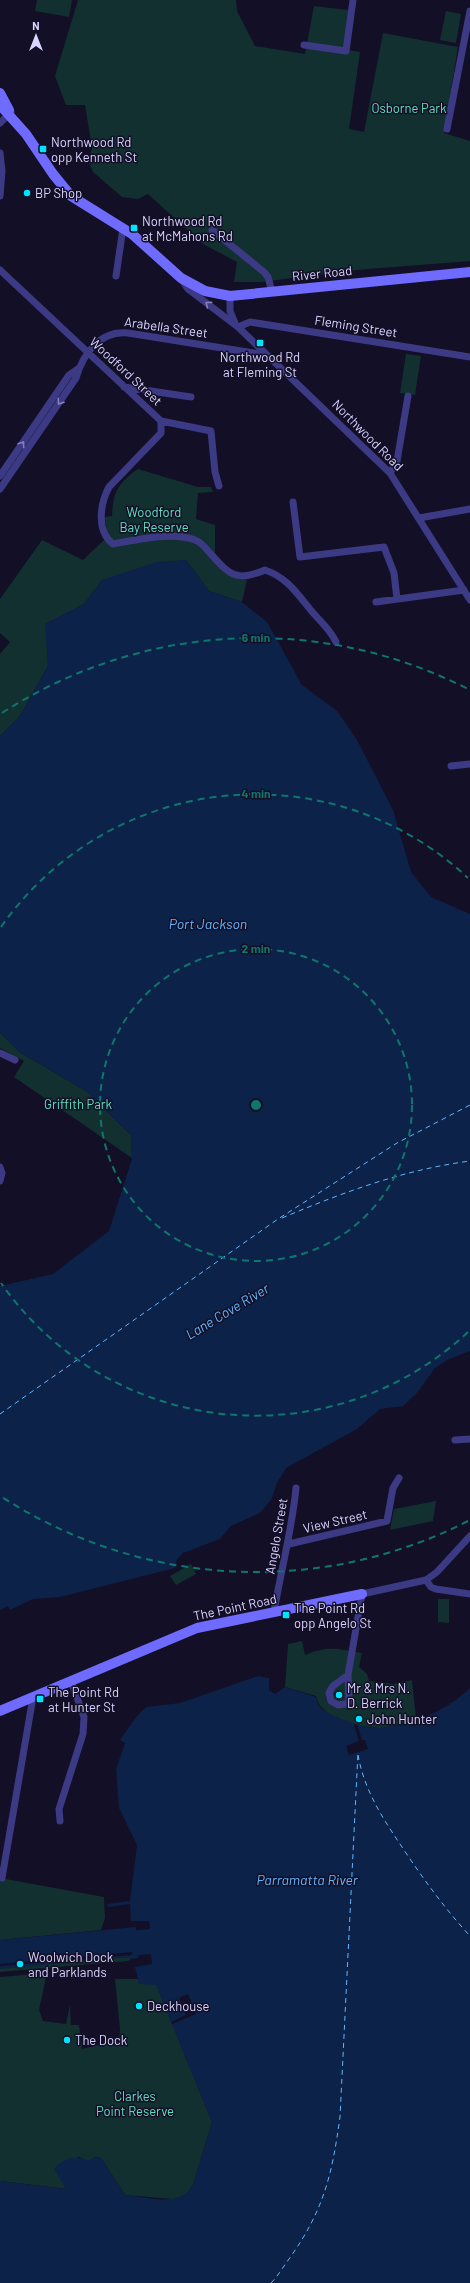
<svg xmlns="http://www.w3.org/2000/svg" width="470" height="2283" font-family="Barlow,sans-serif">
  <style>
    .green { fill: #12302f }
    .water { fill: #0c2248 }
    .pier { fill: #130f26 }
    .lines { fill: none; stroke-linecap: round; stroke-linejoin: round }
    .ferry { stroke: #62b6ff; stroke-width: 1; stroke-dasharray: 5 4; stroke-linecap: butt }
    .street { stroke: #3d3a85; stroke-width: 7 }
    .secondary { stroke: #6f6bff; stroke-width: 10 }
    .oneway { stroke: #837fbc }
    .ring { fill: none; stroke: #0f766e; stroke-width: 2; stroke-dasharray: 7 5 }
    .poi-dot { fill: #00e5ff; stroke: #130f26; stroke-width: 1.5 }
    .labels { text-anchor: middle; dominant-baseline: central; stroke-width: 3; stroke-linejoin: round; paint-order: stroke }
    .park-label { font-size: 13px; fill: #5fe0c0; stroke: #130f26 }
    .poi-label { font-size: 13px; fill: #d9d4ff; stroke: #130f26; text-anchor: start }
    .street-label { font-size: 13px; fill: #d9d4ff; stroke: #130f26 }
    .water-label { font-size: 14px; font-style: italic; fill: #62b6ff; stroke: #130f26 }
    .centre { fill: #0f766e; stroke: #130f26; stroke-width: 2 }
    .ring-label { font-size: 12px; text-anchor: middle; font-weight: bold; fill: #0f766e; stroke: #130f26; stroke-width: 3; stroke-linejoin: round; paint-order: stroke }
  </style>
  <rect width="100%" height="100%" fill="#130f26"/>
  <path class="green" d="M 37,0 L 72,0 L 69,17 L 35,11 Z
    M 78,0 L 236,0 L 237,11 L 255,46 L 305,54 L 314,6 L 348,10 L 348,50 L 360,52 L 349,129 L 364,132 L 383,33 L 458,47 L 444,133 L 470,141 L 470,261 L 356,270 L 261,282 L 234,282 L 237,262 L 203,244 L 148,194 L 138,199 L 122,197 L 93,172 L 88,160 L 92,148 L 85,105 L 66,105 L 55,76 Z
    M 446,11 L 461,14 L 456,43 L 440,40 Z
    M 406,354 L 421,356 L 415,395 L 400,393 Z
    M 138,469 L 198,487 L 211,487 L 213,492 L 198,493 L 196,519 L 215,525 L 215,561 L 227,574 L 247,579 L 242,602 L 209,591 L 186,560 L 102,580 L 84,604 L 46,624 L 48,666 L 20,716 L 0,736 L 0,654 L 10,642 L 0,633 L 0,599 L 42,540 L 83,560 L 104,540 L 107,532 L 105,517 L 112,516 C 113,492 118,483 138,469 Z
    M 0,1033 L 21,1053 L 86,1091 L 131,1135 L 132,1158 L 14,1077 L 24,1061 L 0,1048 Z
    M 436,1501 L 433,1521 L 390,1530 L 394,1509 Z
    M 191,1564 L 196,1574 L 176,1585 L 170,1576 Z
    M 438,1599 L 449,1599 L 449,1623 L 438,1622 Z
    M 302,1641 L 305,1655 C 328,1645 338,1649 362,1653 L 359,1667 L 367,1674 L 369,1681 L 394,1684 L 412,1680 L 416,1719 C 405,1722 390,1728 379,1728 C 359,1727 320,1719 316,1696 L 285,1687 L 288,1644 Z
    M 0,1878 L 104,1897 L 105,1918 L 101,1930 L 0,1940 Z
    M 130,1957 L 130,1960 L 128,1961 L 0,1972 L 0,1969 L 10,1966 Z
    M 47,1973 L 39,2010 L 43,2021 L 66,2024 L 70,2005 L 71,2025 L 79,2025 L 82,2049 L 119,2040 L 120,2029 L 115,1979 L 138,1979 L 139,1984 L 156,1984 L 212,2122 L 193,2185 L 184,2197 L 172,2199 L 125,2195 L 101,2158 L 94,2157 L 90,2162 L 79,2157 L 55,2169 L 67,2189 L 0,2181 L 0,1977 Z"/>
  <path class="water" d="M 186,560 L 209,591 L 242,602 L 267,622 L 302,685 L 337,711 L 357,740 L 393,810 L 411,872 L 431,897 L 470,914 L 470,1351 L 447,1360 L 435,1368 L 416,1394 L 403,1406 L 380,1409 L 357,1429 L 286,1468 L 277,1483 L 271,1500 L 260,1513 L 231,1526 L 220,1539 L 183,1553 L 177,1559 L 175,1568 L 60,1597 L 33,1599 L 10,1610 L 8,1606 L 0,1610 L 0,1286 L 53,1274 L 109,1231 L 132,1159 L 131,1135 L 86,1091 L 21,1053 L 0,1033 L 0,736 L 20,716 L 48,666 L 45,624 L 84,604 L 102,580 L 157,562 Z
    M 258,1676 L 269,1678 L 269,1690 L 275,1694 L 285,1687 L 316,1697 C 318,1710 327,1713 339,1718 C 351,1723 368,1729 381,1728 C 414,1724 446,1711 470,1688 L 470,2283 L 0,2283 L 0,2181 L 66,2189 L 54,2169 C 65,2157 75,2155 89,2161 L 94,2157 L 101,2158 L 125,2195 C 146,2197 181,2208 193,2185 L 212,2122 L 156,1985 L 139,1984 L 135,1967 L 152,1964 L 151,1954 L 139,1955 L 138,1958 L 130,1959 L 129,1957 L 0,1969 L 0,1940 L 136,1927 L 136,1930 L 150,1929 L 149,1921 L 131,1921 L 130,1904 L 108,1907 L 107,1904 L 130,1901 L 137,1845 L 119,1808 L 116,1769 L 125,1743 L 120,1740 L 136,1717 L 146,1707 L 180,1703 Z"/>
  <path class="pier" d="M 357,1724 L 362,1740 L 365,1740 L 368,1749 L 349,1755 L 346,1746 L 359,1741 L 354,1725 Z
    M 132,1952 L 132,1955 L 0,1966 L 0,1964 Z
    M 188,1994 L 196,2014 L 172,2024 L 171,2022 L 186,2015 L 179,1998 Z"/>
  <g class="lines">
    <path class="ferry" d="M 282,1218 C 344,1192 403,1170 470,1161
      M 0,1414 L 278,1219 L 397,1143 L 470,1105
      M 358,1755 C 365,1794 386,1823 408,1856 C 427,1884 447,1911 470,1936
      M 271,2283 C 278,2276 283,2267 289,2259 C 324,2210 332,2175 340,2117 L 358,1752"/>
    <path class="street" d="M 304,45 L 346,51 L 353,0
      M 0,123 L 11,112
      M 447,129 L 470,11
      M 0,153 L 2,171 L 0,196
      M 212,230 L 264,272 L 268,277 L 272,292
      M 0,270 L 161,421 L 161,433 L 109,487 C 100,504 96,531 113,544 C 135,540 174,531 195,540 C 201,542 205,547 209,552 C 229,574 235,583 265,570 C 289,578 299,597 315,615 C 323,624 331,631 336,642
      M 116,276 L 123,228
      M 182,280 L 188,289 L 238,327 L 390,473 L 470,600
      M 230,296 L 230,311 L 235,323
      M 238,327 L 250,322 L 470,357
      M 124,387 L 191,397
      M 161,421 L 211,431 L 215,472 L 219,486
      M 390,473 L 397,461 L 408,396
      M 0,476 L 69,375 L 79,368
      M 0,489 L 76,378 C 83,354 100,330 128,333 L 266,355
      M 293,502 L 300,557 L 384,547 L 394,573 L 397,599
      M 419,518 L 470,509
      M 376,602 L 464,590
      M 451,766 L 470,764
      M 0,1053 L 15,1060
      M 0,1167 L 2,1173 L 0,1181
      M 455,1440 L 470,1439
      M 289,1544 L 387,1521 L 393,1488 L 399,1478
      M 426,1580 L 431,1587 L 436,1589 L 470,1594
      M 274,1612 C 281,1570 292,1530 296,1488
      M 348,1675 L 333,1686 L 329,1693 L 331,1701 L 338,1705 L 346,1704 L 349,1701 L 348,1675 L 362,1594 L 426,1580 L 437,1572 L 470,1536
      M 60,1821 L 59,1809 L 83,1734 L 84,1717 L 71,1681
      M 2,1878 L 33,1697"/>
    <path class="secondary" d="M 0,93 L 9,110
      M 0,105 L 26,134 L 53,174 L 71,196 L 132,234 L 181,278 L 205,291 L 230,296 L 470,272
      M 0,1711 L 197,1628 L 362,1594"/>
  </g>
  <defs><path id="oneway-chevron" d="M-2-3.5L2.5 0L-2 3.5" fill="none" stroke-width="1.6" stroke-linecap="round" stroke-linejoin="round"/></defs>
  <g class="oneway">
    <use href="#oneway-chevron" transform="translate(208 304) rotate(-143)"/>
    <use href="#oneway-chevron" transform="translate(60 402) rotate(124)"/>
    <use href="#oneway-chevron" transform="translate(22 444) rotate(-56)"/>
  </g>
  <g class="ring">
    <circle cx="256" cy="1105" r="156"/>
    <path d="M468 1332A311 311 0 0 1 1 1283M1 927A311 311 0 0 1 468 878"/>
    <path d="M468 1521A467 467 0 0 1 2 1497M2 713A467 467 0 0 1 468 689"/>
  </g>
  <g class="poi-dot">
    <rect x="39" y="145" width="8" height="8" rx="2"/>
    <circle cx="27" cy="193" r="4"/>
    <rect x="130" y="224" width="8" height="8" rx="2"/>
    <rect x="256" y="339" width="8" height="8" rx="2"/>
    <rect x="282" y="1611" width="8" height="8" rx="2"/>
    <circle cx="339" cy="1695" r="4"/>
    <rect x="36" y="1695" width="8" height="8" rx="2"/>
    <circle cx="359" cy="1719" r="4"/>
    <circle cx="20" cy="1964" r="4"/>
    <circle cx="139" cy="2006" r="4"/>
    <circle cx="67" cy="2040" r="4"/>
  </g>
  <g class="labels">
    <g class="park-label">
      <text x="409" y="108">Osborne Park</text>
      <text x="154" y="512">Woodford<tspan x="154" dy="15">Bay Reserve</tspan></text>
      <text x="78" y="1104">Griffith Park</text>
      <text x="135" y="2096">Clarkes<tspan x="135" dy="15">Point Reserve</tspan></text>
    </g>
    <g class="poi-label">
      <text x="51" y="142">Northwood Rd<tspan x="51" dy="15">opp Kenneth St</tspan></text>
      <text x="35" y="193">BP Shop</text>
      <text x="142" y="221">Northwood Rd<tspan x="142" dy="15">at McMahons Rd</tspan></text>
      <text x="260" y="357" text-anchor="middle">Northwood Rd<tspan x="260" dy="15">at Fleming St</tspan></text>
      <text x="294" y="1608">The Point Rd<tspan x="294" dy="15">opp Angelo St</tspan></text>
      <text x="347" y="1688">Mr &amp; Mrs N.<tspan x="347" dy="15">D. Berrick</tspan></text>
      <text x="48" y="1692">The Point Rd<tspan x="48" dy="15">at Hunter St</tspan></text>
      <text x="367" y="1719">John Hunter</text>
      <text x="28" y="1957">Woolwich Dock<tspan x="28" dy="15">and Parklands</tspan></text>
      <text x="147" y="2006">Deckhouse</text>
      <text x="75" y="2040">The Dock</text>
    </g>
    <g class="street-label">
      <text transform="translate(322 273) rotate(-6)">River Road</text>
      <text transform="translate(356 326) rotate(9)">Fleming Street</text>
      <text transform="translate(166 327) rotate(8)">Arabella Street</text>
      <text transform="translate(126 371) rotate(43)">Woodford Street</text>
      <text transform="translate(368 435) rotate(45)">Northwood Road</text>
      <text transform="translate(335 1521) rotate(-13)">View Street</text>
      <text transform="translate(276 1536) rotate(-80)">Angelo Street</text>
      <text transform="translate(235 1607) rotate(-12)">The Point Road</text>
    </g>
    <g class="water-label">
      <text x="208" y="923">Port Jackson</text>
      <text transform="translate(227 1311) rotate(-31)">Lane Cove River</text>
      <text x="307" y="1879">Parramatta River</text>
    </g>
  </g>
  <circle cx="256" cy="1105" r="6" class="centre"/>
  <g class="ring-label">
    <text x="256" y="642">6 min</text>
    <text x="256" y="798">4 min</text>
    <text x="256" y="953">2 min</text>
  </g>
  <g transform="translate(36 36)" stroke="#130f26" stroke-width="3" paint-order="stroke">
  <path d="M0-3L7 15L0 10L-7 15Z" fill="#d9d4ff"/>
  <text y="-6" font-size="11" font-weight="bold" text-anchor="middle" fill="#d9d4ff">N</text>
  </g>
</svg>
